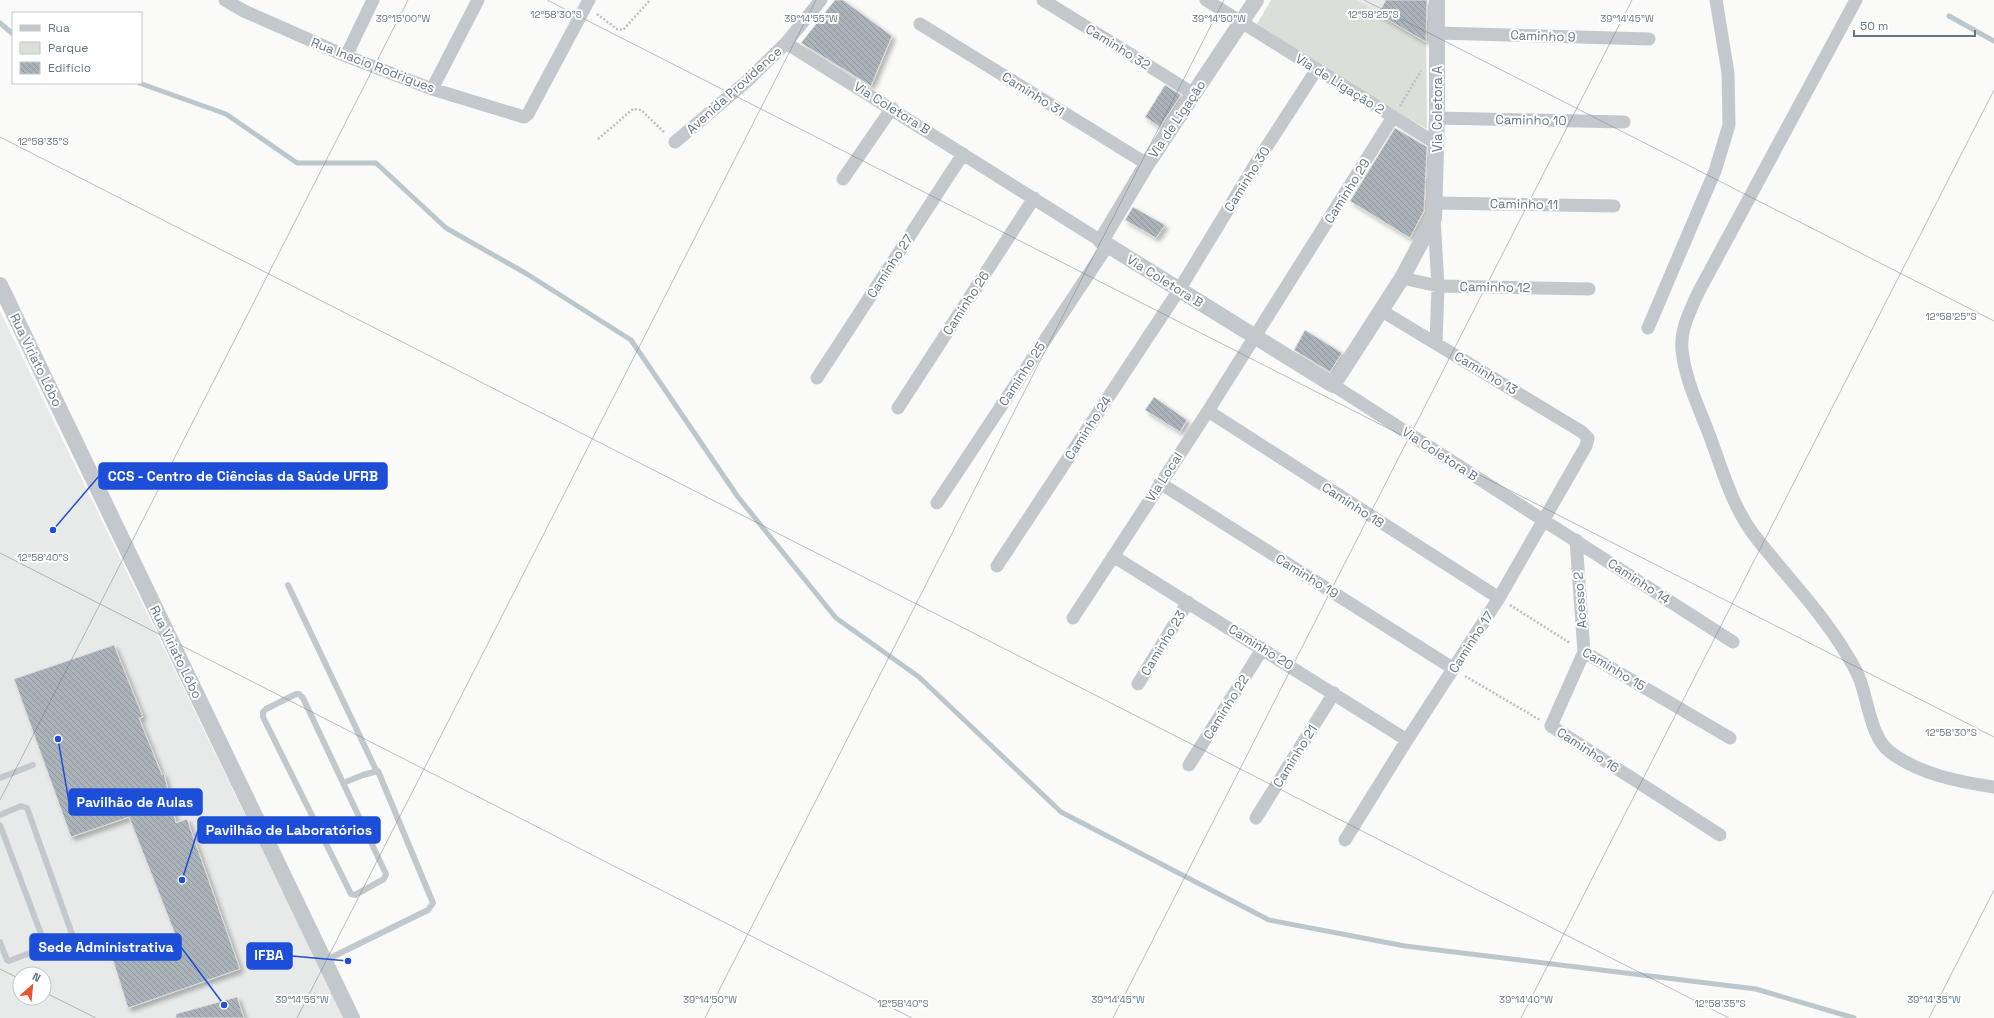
<svg xmlns="http://www.w3.org/2000/svg" width="1994" height="1018" font-family="'Space Grotesk',sans-serif">
  <style>
    .built { fill: #e8e9e9; fill-rule: evenodd }
    .park { fill: #dadfd7 }
    .lines { fill: none; stroke-linecap: round; stroke-linejoin: round }
    .stream { stroke: #bbc7cb; stroke-width: 5 }
    .building { fill: url(#building-back-hatch); stroke: #dcdcda; filter: url(#shadow) }
    .path { stroke: #bbbfc2; stroke-width: 2.5; stroke-dasharray: 2 2; stroke-linecap: butt }
    .service { stroke: #c3c8cc; stroke-width: 6 }
    .minor { stroke: #c3c8cc; stroke-width: 13 }
    .tertiary { stroke: #c3c8cc; stroke-width: 16 }
    .ticks { fill: none; stroke: #657683; stroke-width: 1; stroke-opacity: 0.45 }
    .labels { text-anchor: middle; dominant-baseline: central; stroke-width: 4; stroke-linejoin: round; paint-order: stroke }
    .street-label { font-size: 13px; fill: #657683; stroke: #fff }
    .ticks-label { font-size: 10px; text-anchor: middle; fill: #657683; stroke: #fff; stroke-width: 4; stroke-linejoin: round; paint-order: stroke }
    .leader { fill: none; stroke: #1d4ed8; stroke-width: 1.5 }
    .callout-dot { fill: #1d4ed8; stroke: #fff; stroke-width: 1.5 }
    .callout { fill: #1d4ed8; stroke: #1d4ed8; stroke-width: 1.5 }
    .callout-label { font-size: 14px; text-anchor: middle; font-weight: bold; fill: #fff }
  </style>
  <defs>
    <pattern id="building-back-hatch" width="6" height="6" patternUnits="userSpaceOnUse"><rect width="6" height="6" fill="#aab3b9"/><path d="M-1 5l2 2M0 0l6 6M5-1l2 2" fill="none" stroke="#8e969c"/></pattern>
    <filter id="shadow"><feDropShadow dx="3.5" dy="3.5" stdDeviation="2" flood-color="#0004"/></filter>
  </defs>
  <rect width="100%" height="100%" fill="#fafaf8"/>
  <path class="built" d="M 1357,0 L 1386,0 L 1378,14 Z
    M 0,311 L 213,749 L 344,1018 L 0,1018 ZM 20,974 L 44,974 L 44,998 L 20,998 Z"/>
  <path class="park" d="M 1271,0 L 1357,0 L 1426,42 L 1427,129 L 1381,103 L 1257,24 Z"/>
  <g class="lines">
    <path class="stream" d="M 1949,16 L 1994,41
      M 0,23 L 13,34
      M 139,83 L 226,114 L 297,163 L 376,163 L 446,228 L 527,274 L 631,340 L 738,497 L 836,618 L 919,677 L 1061,812 L 1269,920 L 1405,946 L 1756,989 L 1854,1018"/>
  </g>
  <path class="building" d="M 835,0 L 843,0 L 892,36 L 871,86 L 801,43 Z
    M 1386,0 L 1427,0 L 1426,42 L 1378,14 Z
    M 1165,85 L 1181,95 L 1160,127 L 1145,117 Z
    M 1395,128 L 1427,147 L 1424,211 L 1410,238 L 1350,201 Z
    M 1133,207 L 1165,225 L 1156,238 L 1125,220 Z
    M 1305,330 L 1342,353 L 1330,372 L 1294,350 Z
    M 1154,397 L 1187,420 L 1180,432 L 1145,410 Z
    M 114,645 L 143,717 L 139,718 L 162,775 L 164,774 L 176,823 L 187,819 L 240,969 L 128,1008 L 112,957 L 175,934 L 129,817 L 71,837 L 14,679 Z
    M 237,997 L 244,1018 L 176,1018 L 176,1014 Z"/>
  <g class="lines">
    <path class="path" d="M 597,14 L 617,29 L 623,30 L 650,0
      M 1400,106 L 1421,71
      M 598,139 L 633,109 L 641,110 L 665,133
      M 1510,605 L 1570,643
      M 1465,676 L 1540,720"/>
    <path class="service" d="M 288,585 L 376,770
      M 296,694 L 299,694 L 303,698 L 386,874 L 384,879 L 355,895 L 351,894 L 263,717 L 263,712 L 266,709 Z
      M 0,778 L 33,765
      M 0,815 L 21,806 L 27,808 L 72,934 L 69,938 L 9,961 L 7,960 L 0,942
      M 0,825 L 46,947
      M 326,960 L 428,910 L 433,903 L 378,771 L 363,775 L 343,783"/>
    <path class="minor" d="M 225,0 L 244,11 L 346,56 L 432,89 L 524,117 L 528,114 L 589,0
      M 1043,0 L 1194,94
      M 1206,0 L 1437,144
      M 1856,0 L 1698,293 C 1690,311 1680,330 1682,350 C 1685,379 1699,408 1709,434 C 1722,469 1732,506 1754,535 C 1785,575 1821,611 1847,655 C 1852,663 1857,672 1860,680 C 1868,701 1871,738 1890,752 C 1919,774 1959,782 1994,787
      M 920,24 L 1147,164
      M 1437,33 L 1649,39
      M 786,43 L 1101,241
      M 346,56 L 373,0
      M 432,89 L 478,0
      M 1437,118 L 1624,122
      M 675,142 L 746,82 L 786,43 L 821,0
      M 843,179 L 892,108
      M 1435,203 L 1614,206
      M 1434,218 L 1438,286 L 1436,343
      M 1402,278 L 1438,286 L 1589,289
      M 1648,328 L 1715,171 L 1729,125 L 1728,73 L 1716,0
      M 817,378 L 963,154
      M 1333,385 L 1733,642
      M 898,408 L 1034,198
      M 1208,411 L 1499,598
      M 1160,483 L 1454,669
      M 937,503 L 1108,245
      M 1576,540 L 1584,652 L 1551,726 L 1720,835
      M 1113,556 L 1407,740
      M 997,566 L 1179,290 L 1258,160 L 1317,69
      M 1073,618 L 1208,411 L 1393,117
      M 1584,652 L 1730,738
      M 1138,684 L 1188,602
      M 1189,765 L 1263,648
      M 1256,818 L 1334,693
      M 1345,840 L 1407,740 L 1499,598 L 1586,446 L 1588,438 L 1582,432 L 1382,311"/>
    <path class="tertiary" d="M 1256,0 L 1147,164 L 1101,241 L 1333,385 L 1402,278 L 1434,218 L 1437,118 L 1437,0
      M 0,285 L 352,1018"/>
  </g>
  <path class="ticks" d="M 547,0 L 1994,737M 1364,0 L 1994,321M 0,137 L 1729,1018M 0,553 L 912,1018M 0,800 L 408,0M 0,969 L 20,979M 44,992 L 96,1018M 297,1018 L 816,0M 705,1018 L 1224,0M 1113,1018 L 1632,0M 1521,1018 L 1994,90M 1929,1018 L 1994,890"/>
  <g class="labels">
    <g class="street-label">
      <text transform="translate(1543 36) rotate(2)">Caminho 9</text>
      <text transform="translate(1118 47) rotate(32)">Caminho 32</text>
      <text transform="translate(373 65) rotate(21)">Rua Inacio Rodrigues</text>
      <text transform="translate(1340 84) rotate(32)">Via de Ligação 2</text>
      <text transform="translate(734 90) rotate(-42)">Avenida Providence</text>
      <text transform="translate(1033 94) rotate(32)">Caminho 31</text>
      <text transform="translate(892 108) rotate(32)">Via Coletora B</text>
      <text transform="translate(1437 109) rotate(-90)">Via Coletora A</text>
      <text transform="translate(1177 119) rotate(-56)">Via de Ligação</text>
      <text transform="translate(1531 120) rotate(1)">Caminho 10</text>
      <text transform="translate(1247 179) rotate(-58)">Caminho 30</text>
      <text transform="translate(1347 191) rotate(-58)">Caminho 29</text>
      <text transform="translate(1524 204) rotate(1)">Caminho 11</text>
      <text transform="translate(890 266) rotate(-57)">Caminho 27</text>
      <text transform="translate(1165 281) rotate(32)">Via Coletora B</text>
      <text transform="translate(1495 287) rotate(1)">Caminho 12</text>
      <text transform="translate(966 303) rotate(-57)">Caminho 26</text>
      <text transform="translate(36 360) rotate(64)">Rua Viriato Lôbo</text>
      <text transform="translate(1486 373) rotate(31)">Caminho 13</text>
      <text transform="translate(1022 374) rotate(-57)">Caminho 25</text>
      <text transform="translate(1088 428) rotate(-57)">Caminho 24</text>
      <text transform="translate(1440 454) rotate(33)">Via Coletora B</text>
      <text transform="translate(1164 477) rotate(-57)">Via Local</text>
      <text transform="translate(1353 505) rotate(33)">Caminho 18</text>
      <text transform="translate(1307 576) rotate(32)">Caminho 19</text>
      <text transform="translate(1639 581) rotate(33)">Caminho 14</text>
      <text transform="translate(1580 600) rotate(-94)">Acesso 2</text>
      <text transform="translate(1471 642) rotate(-57)">Caminho 17</text>
      <text transform="translate(1163 643) rotate(-59)">Caminho 23</text>
      <text transform="translate(1261 647) rotate(32)">Caminho 20</text>
      <text transform="translate(176 652) rotate(64)">Rua Viriato Lôbo</text>
      <text transform="translate(1614 669) rotate(31)">Caminho 15</text>
      <text transform="translate(1226 707) rotate(-58)">Caminho 22</text>
      <text transform="translate(1588 750) rotate(33)">Caminho 16</text>
      <text transform="translate(1295 756) rotate(-58)">Caminho 21</text>
    </g>
  </g>
  <g class="ticks-label">
    <text x="556" y="18">12°58'30"S</text>
    <text x="1373" y="18">12°58'25"S</text>
    <text x="403" y="22">39°15'00"W</text>
    <text x="811" y="22">39°14'55"W</text>
    <text x="1219" y="22">39°14'50"W</text>
    <text x="1627" y="22">39°14'45"W</text>
    <text x="43" y="145">12°58'35"S</text>
    <text x="1951" y="320">12°58'25"S</text>
    <text x="43" y="561">12°58'40"S</text>
    <text x="1951" y="736">12°58'30"S</text>
    <text x="302" y="1003">39°14'55"W</text>
    <text x="710" y="1003">39°14'50"W</text>
    <text x="1118" y="1003">39°14'45"W</text>
    <text x="1526" y="1003">39°14'40"W</text>
    <text x="1934" y="1003">39°14'35"W</text>
    <text x="1720" y="1007">12°58'35"S</text>
    <text x="903" y="1007">12°58'40"S</text>
  </g>
  <path class="leader" d="M53 530L99 476M58 739L69 802M182 880L198 830M224 1005L181 947M348 961L292 956"/>
  <g class="callout-dot">
    <circle cx="53" cy="530" r="4"/>
    <circle cx="58" cy="739" r="4"/>
    <circle cx="182" cy="880" r="4"/>
    <circle cx="224" cy="1005" r="4"/>
    <circle cx="348" cy="961" r="4"/>
  </g>
  <g class="callout">
    <rect x="99" y="463" width="288" height="26" rx="4"/>
    <rect x="69" y="789" width="133" height="26" rx="4"/>
    <rect x="198" y="817" width="182" height="26" rx="4"/>
    <rect x="30" y="934" width="151" height="26" rx="4"/>
    <rect x="247" y="943" width="45" height="26" rx="4"/>
  </g>
  <g class="callout-label">
    <text x="243" y="481">CCS - Centro de Ciências da Saúde UFRB</text>
    <text x="135" y="807">Pavilhão de Aulas</text>
    <text x="289" y="835">Pavilhão de Laboratórios</text>
    <text x="106" y="952">Sede Administrativa</text>
    <text x="269" y="960">IFBA</text>
  </g>
  <rect x="12" y="12" width="130" height="72" fill="#ffffff" stroke="#c1c8cd"/>
  <rect x="20" y="25" width="20" height="6" fill="#c3c8cc" stroke="#c1c8cd"/>
  <text x="48" y="32" font-size="12" fill="#657683">Rua</text>
  <rect x="20" y="42" width="20" height="12" fill="#dadfd7" stroke="#c1c8cd"/>
  <text x="48" y="52" font-size="12" fill="#657683">Parque</text>
  <rect x="20" y="62" width="20" height="12" fill="url(#building-back-hatch)" stroke="#c1c8cd"/>
  <text x="48" y="72" font-size="12" fill="#657683">Edifício</text>
  <g transform="translate(32 986) rotate(27)"><circle r="19" fill="#ffffff" stroke="#c1c8cd"/>
  <path d="M0-3L7 15L0 10L-7 15Z" fill="#e4572e"/>
  <text y="-6" font-size="11" font-weight="bold" text-anchor="middle" fill="#657683">N</text>
  </g>
  <path d="M1854 30v6h121v-6" fill="none" stroke="#657683" stroke-width="2"/>
  <text x="1860" y="30" font-size="12" fill="#657683" stroke="#ffffff" stroke-width="3" paint-order="stroke">50 m</text>
</svg>
